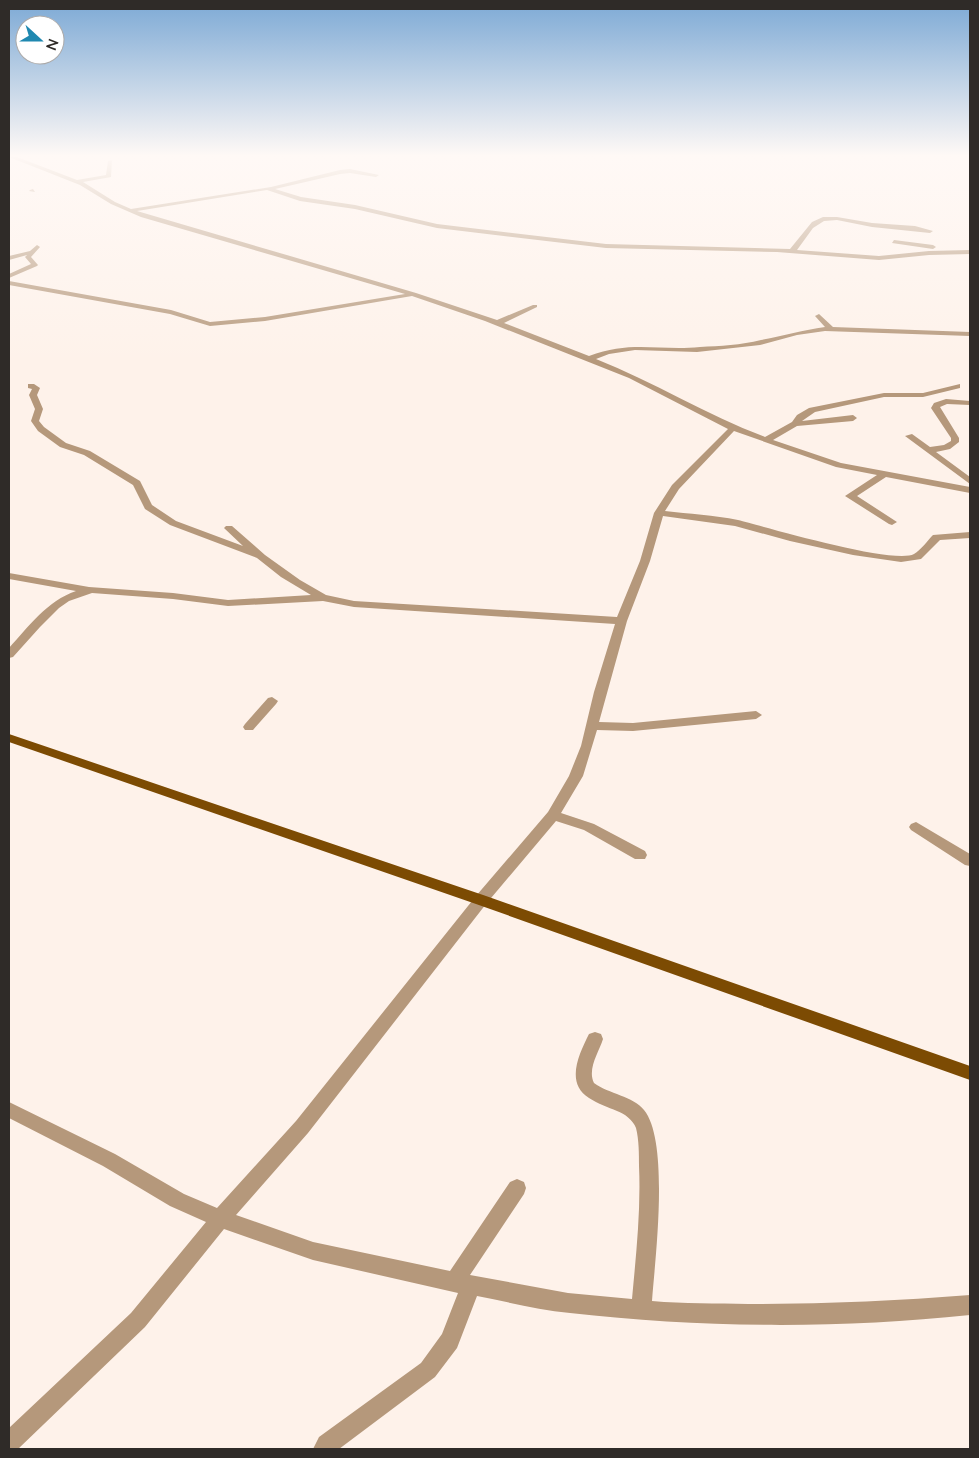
<svg xmlns="http://www.w3.org/2000/svg" width="979" height="1458" font-family="Lato,sans-serif">
  <style>
    .lines { fill: none; stroke-linecap: round; stroke-linejoin: round }
    .minor { fill: #b5987b; fill-rule: evenodd }
    .major { fill: #7c4b03; fill-rule: evenodd }
  </style>
  <rect width="100%" height="100%" fill="#fef2ea"/>
  <g class="lines">
    <path class="minor" d="M 17,157 L 77,180 L 106,175 L 108,161 L 112,160 L 111,177 L 83,182 L 115,202 L 131,209 L 271,187 L 340,170 L 350,169 L 379,175 L 376,177 L 350,173 L 340,174 L 275,189 L 301,197 L 355,205 L 437,224 L 606,244 L 790,249 L 812,222 L 823,217 L 837,217 L 872,223 L 915,226 L 933,231 L 930,233 L 872,227 L 837,220 L 824,221 L 813,228 L 797,250 L 879,256 L 929,251 L 970,250 L 970,254 L 929,255 L 879,260 L 777,252 L 606,248 L 437,228 L 355,209 L 300,201 L 267,190 L 137,211 L 416,293 L 497,320 L 533,305 L 537,305 L 537,307 L 504,323 L 589,356 C 631,340 658,351 700,347 C 720,346 741,345 761,340 C 783,336 803,330 825,327 L 815,316 L 819,314 L 833,327 L 970,332 L 970,336 L 825,331 L 797,335 L 760,345 L 697,352 L 635,350 L 609,354 L 596,359 C 654,382 707,415 765,437 L 792,422 L 797,415 L 809,408 L 884,393 L 923,393 L 960,384 L 960,388 L 923,397 L 884,397 L 815,412 L 802,421 L 853,415 L 857,418 L 853,421 L 797,426 L 773,440 L 841,463 L 970,487 L 970,493 L 886,477 L 857,496 L 897,522 L 892,525 L 889,524 L 845,496 L 877,475 L 836,467 L 734,431 L 679,489 L 665,511 C 689,514 714,515 738,520 C 766,527 894,565 914,554 C 921,550 928,540 933,535 L 970,532 L 970,538 L 940,540 L 921,559 L 901,562 L 853,555 L 790,541 L 735,526 L 663,516 L 650,561 L 627,621 L 599,722 L 633,723 L 756,711 L 762,715 L 756,719 L 633,731 L 597,730 L 583,776 L 561,813 L 594,824 L 645,851 L 647,855 L 645,859 L 635,859 L 584,830 L 556,821 L 486,904 L 308,1133 L 236,1215 L 313,1242 L 450,1271 L 510,1182 L 517,1179 L 524,1182 L 526,1188 L 524,1194 L 470,1275 L 568,1293 L 632,1299 C 636,1255 641,1211 639,1166 C 639,1154 639,1140 636,1128 C 633,1120 625,1114 617,1111 C 608,1107 598,1104 589,1098 C 565,1083 579,1054 589,1034 L 595,1032 L 601,1034 L 603,1039 C 599,1052 587,1069 594,1083 C 609,1094 633,1096 644,1110 C 670,1142 655,1259 652,1301 C 684,1304 716,1303 748,1304 C 822,1304 896,1301 970,1295 L 970,1315 C 838,1329 702,1328 570,1313 C 539,1310 508,1302 477,1296 L 457,1348 L 435,1377 L 339,1449 L 313,1449 L 319,1437 L 421,1363 L 442,1334 L 458,1293 L 313,1260 L 224,1229 L 145,1327 L 18,1449 L 9,1449 L 9,1428 L 131,1313 L 206,1222 L 170,1206 L 103,1166 L 9,1118 L 9,1102 L 115,1154 L 184,1194 L 217,1208 L 296,1121 L 476,896 L 548,812 L 569,776 L 581,746 L 594,692 L 615,624 L 354,607 L 323,601 L 228,606 L 173,599 L 92,593 L 69,601 L 59,608 L 40,627 L 13,657 L 9,658 L 9,648 C 29,626 47,601 76,591 L 9,579 L 9,573 L 89,587 L 173,593 L 228,600 L 311,595 L 281,577 L 257,558 L 170,525 L 145,509 L 133,485 L 84,455 L 60,447 L 38,431 L 31,421 L 35,409 L 29,395 L 32,389 L 28,388 L 28,384 L 34,384 L 40,388 L 37,395 L 43,409 L 39,421 L 44,427 L 66,443 L 90,451 L 140,481 L 152,505 L 176,521 L 243,546 L 224,528 L 226,526 L 232,526 L 265,555 L 300,580 L 326,595 L 354,601 L 617,617 L 640,561 L 654,513 L 672,485 L 728,429 L 629,378 L 485,321 L 412,296 L 265,321 L 210,326 L 170,314 L 9,285 L 9,281 L 171,310 L 210,322 L 265,317 L 405,294 L 141,217 L 111,204 L 80,185 L 9,157 Z
      M 33,189 L 35,192 L 29,191 L 30,190 Z
      M 894,240 L 933,245 L 936,247 L 933,249 L 892,243 Z
      M 37,245 L 40,247 L 31,257 L 38,265 L 37,266 L 9,278 L 9,274 L 31,264 L 25,257 L 27,255 L 9,260 L 9,256 L 30,251 Z
      M 946,399 L 970,401 L 970,405 L 947,404 L 940,407 L 959,438 L 959,442 L 950,449 L 936,452 L 970,477 L 970,484 L 905,436 L 912,434 L 930,447 L 944,445 L 951,441 L 951,438 L 931,408 L 934,403 Z
      M 272,697 L 278,701 L 276,704 L 253,730 L 245,730 L 243,727 L 245,724 L 268,698 Z
      M 916,822 L 970,854 L 970,866 L 965,865 L 911,830 L 909,827 L 911,824 Z"/>
    <path class="major" d="M 9,734 L 486,896 L 970,1066 L 970,1080 L 476,904 L 9,742 Z"/>
  </g>
  <linearGradient id="sky" x2="0" y2="1"><stop stop-color="#7ca9d5"/><stop offset="0.43" stop-color="#fff9f6"/><stop offset="1" stop-color="#fff9f6" stop-opacity="0"/></linearGradient>
  <rect width="979" height="362" fill="url(#sky)"/>
  <rect width="979" height="1458" fill="none" stroke="#2f2b28" stroke-width="20"/>
  <g transform="translate(40 40) rotate(111)"><circle r="24" fill="#ffffff" stroke="#acaaa9"/>
  <path d="M0-4L9 19L0 12L-9 19Z" fill="#1f88b0"/>
  <text y="-8" font-size="14" font-weight="bold" text-anchor="middle" fill="#2f2b28">N</text>
  </g>
</svg>
